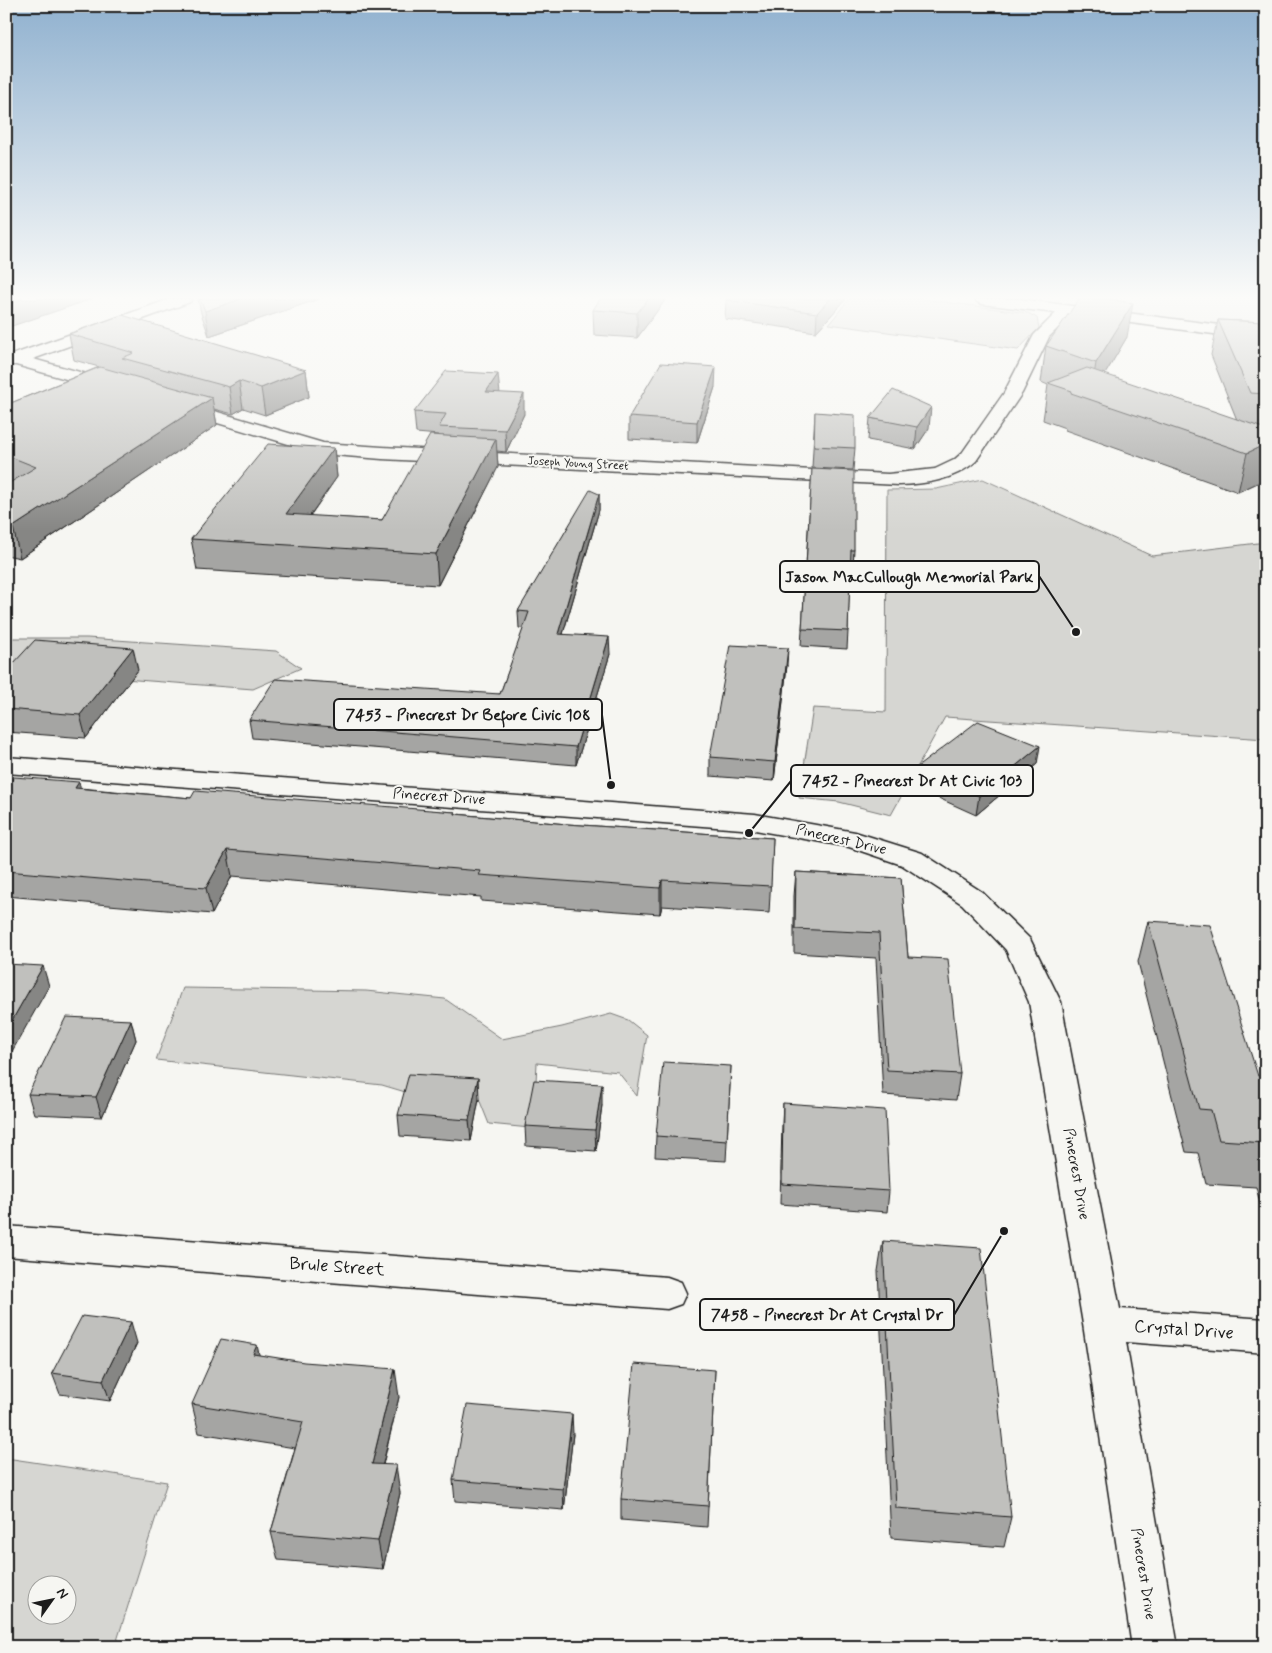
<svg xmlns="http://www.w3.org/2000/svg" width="1272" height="1653" font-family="Mynerve,sans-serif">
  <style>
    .built { fill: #e6e6e2 }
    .green { fill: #d6d6d2; stroke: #797977; fill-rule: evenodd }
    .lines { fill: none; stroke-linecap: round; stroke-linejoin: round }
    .minor-casing { stroke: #1c1c1c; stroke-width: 3 }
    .minor { fill: #f6f6f2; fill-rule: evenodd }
    .wall { fill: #a5a5a3; stroke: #1c1c1c }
    .shaded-wall { fill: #868684; stroke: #1c1c1c }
    .building { fill: #c0c0bd; stroke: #1c1c1c }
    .labels { text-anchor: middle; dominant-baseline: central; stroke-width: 4; stroke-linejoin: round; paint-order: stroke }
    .far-street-label { font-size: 12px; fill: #1c1c1c; stroke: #f6f6f2 }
    .street-label { font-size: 15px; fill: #1c1c1c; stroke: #f6f6f2 }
    .near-street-label { font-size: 18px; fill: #1c1c1c; stroke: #f6f6f2 }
    .leader { fill: none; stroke: #1c1c1c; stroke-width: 2 }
    .callout-dot { fill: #1c1c1c; stroke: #f6f6f2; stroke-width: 2 }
    .callout { fill: #f6f6f2; stroke: #1c1c1c; stroke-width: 2 }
    .callout-label { font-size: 16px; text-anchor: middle; font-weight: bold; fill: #1c1c1c }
  </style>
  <rect width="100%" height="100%" fill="#f6f6f2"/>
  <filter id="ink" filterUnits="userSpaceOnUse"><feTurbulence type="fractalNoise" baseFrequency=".02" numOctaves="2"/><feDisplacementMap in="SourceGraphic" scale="10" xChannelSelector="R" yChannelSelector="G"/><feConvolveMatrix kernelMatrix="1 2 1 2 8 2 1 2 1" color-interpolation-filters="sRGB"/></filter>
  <g filter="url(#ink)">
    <path class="built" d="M 981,299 L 1266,299 L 1266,336 Z"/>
    <path class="green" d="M 849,299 L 922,299 L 1028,313 L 1037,318 L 1039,328 L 1018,350 L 829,324 Z
      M 983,479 L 1152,556 L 1266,542 L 1266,739 L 945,717 L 891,815 L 839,802 L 799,798 L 813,708 L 886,712 L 887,490 L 936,489 Z
      M 6,638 L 87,638 L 276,651 L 301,668 L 253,689 L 21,671 L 6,669 Z
      M 183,988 L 366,991 L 445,999 L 502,1039 L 562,1027 L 611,1014 L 628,1020 L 647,1035 L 637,1096 L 618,1072 L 537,1063 L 535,1100 L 530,1128 L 489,1124 L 479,1099 L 412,1094 L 382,1085 L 156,1060 Z
      M 6,1458 L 167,1482 L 115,1647 L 6,1647 ZM 38,1586 L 68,1586 L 68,1616 L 38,1616 Z"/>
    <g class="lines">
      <defs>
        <path id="minor" d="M 170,299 L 192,299 L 190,302 L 33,359 L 119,383 L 122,387 L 119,391 L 113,392 L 16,365 L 6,365 L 6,357 Z
          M 975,299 L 1019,299 L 1266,331 L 1266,341 L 1071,315 L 1049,337 L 1022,393 L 976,461 C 954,480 927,484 899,485 L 382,459 L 322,454 L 174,410 L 171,406 L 174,402 L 180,401 L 323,443 L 382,447 L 888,474 L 935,469 L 954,460 L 962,453 L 1004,393 L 1034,335 L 1056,313 L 982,304 L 977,302 Z
          M 6,757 L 755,814 L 855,832 L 922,853 L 982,892 L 1030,939 L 1061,1002 L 1120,1309 L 1266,1319 L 1266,1353 L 1126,1342 L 1178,1647 L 1132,1647 L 1083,1324 L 1029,1002 L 1006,950 L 962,904 L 902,865 L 849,847 L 755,830 L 6,773 Z
          M 6,1226 L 667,1277 L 681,1282 L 686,1293 L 681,1304 L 667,1309 L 6,1256 Z"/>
      </defs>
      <use href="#minor" class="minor-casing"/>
      <use href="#minor" class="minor"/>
    </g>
    <path class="wall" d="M 198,299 L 319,299 L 209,336 L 201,313 Z
      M 666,299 L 637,338 L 594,335 L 593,310 Z
      M 846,299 L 816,332 L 725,319 L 726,300 Z
      M 1218,320 L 1266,322 L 1266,479 L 1238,492 L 1065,430 L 1065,428 L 1043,420 L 1048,385 L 1041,382 L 1046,346 L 1127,337 L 1104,375 L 1237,420 L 1211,355 Z
      M 69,334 L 306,370 L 309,397 L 265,415 L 243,408 L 233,414 L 214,409 L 217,425 L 20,558 L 6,555 L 6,485 L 10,483 L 6,481 L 6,405 L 99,367 L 74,360 Z
      M 715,387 L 697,443 L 629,439 L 629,417 Z
      M 499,392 L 524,414 L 506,452 L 497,451 L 498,467 L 438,585 L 197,570 L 191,539 L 334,448 L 337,477 L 310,516 L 382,520 L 439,436 L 439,435 L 416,433 L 414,412 Z
      M 815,412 L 855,448 L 853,470 L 812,468 Z
      M 870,418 L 929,428 L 915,449 L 868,440 Z
      M 812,469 L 854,550 L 853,566 L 850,566 L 848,631 L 847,649 L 801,646 Z
      M 599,494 L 599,510 L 563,634 L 610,654 L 576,765 L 252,738 L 249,720 L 500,694 L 524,628 L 519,628 L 518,611 Z
      M 6,665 L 138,670 L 86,738 L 6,732 Z
      M 787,665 L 774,781 L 710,776 L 710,757 Z
      M 1037,764 L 976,815 L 914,787 L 916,768 Z
      M 6,787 L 80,788 L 191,798 L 455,812 L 456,814 L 567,824 L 773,838 L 769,913 L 662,906 L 660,914 L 481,901 L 481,897 L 232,876 L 212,914 L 6,896 Z
      M 796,872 L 901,878 L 908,957 L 960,1074 L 956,1100 L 883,1095 L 876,958 L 794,953 L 794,896 Z
      M 1148,921 L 1258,1076 L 1266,1077 L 1266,1203 L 1260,1203 L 1256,1187 L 1206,1184 L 1198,1153 L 1186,1152 L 1138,962 Z
      M 131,1020 L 136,1040 L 102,1117 L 34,1114 L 28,1094 Z
      M 731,1066 L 726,1161 L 655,1157 L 656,1136 Z
      M 479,1099 L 471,1141 L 400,1136 L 398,1115 Z
      M 783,1103 L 889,1191 L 887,1212 L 780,1204 L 782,1123 Z
      M 602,1105 L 596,1151 L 526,1146 L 525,1126 Z
      M 883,1241 L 1011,1517 L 1004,1547 L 891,1538 L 878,1271 Z
      M 137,1343 L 110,1401 L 60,1394 L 52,1373 Z
      M 259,1355 L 399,1397 L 383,1465 L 400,1493 L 383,1569 L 278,1560 L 271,1532 L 295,1448 L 199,1433 L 192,1404 Z
      M 715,1370 L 707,1527 L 621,1520 L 621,1499 Z
      M 573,1434 L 564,1510 L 455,1501 L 453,1480 Z"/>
    <path class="shaded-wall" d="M 23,299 L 92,299 L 6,328 L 6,305 Z
      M 241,299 L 319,299 L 209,336 L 205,311 Z
      M 648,299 L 666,299 L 637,338 L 637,313 Z
      M 830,299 L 846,299 L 816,332 L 817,313 Z
      M 1133,303 L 1127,337 L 1090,400 L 1096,363 Z
      M 716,367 L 715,387 L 697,443 L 697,422 Z
      M 306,370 L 309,397 L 265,415 L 261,388 Z
      M 498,374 L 500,394 L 486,392 Z
      M 239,381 L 243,408 L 233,414 L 229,387 Z
      M 524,394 L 524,414 L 506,452 L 505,430 Z
      M 212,398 L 217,425 L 20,558 L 13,527 Z
      M 931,407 L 929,428 L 915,449 L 917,427 Z
      M 496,439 L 498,467 L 438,585 L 436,554 Z
      M 1266,444 L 1266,479 L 1238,492 L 1247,453 Z
      M 334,448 L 337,477 L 290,544 L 286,514 Z
      M 599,494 L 599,510 L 558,651 L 558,634 Z
      M 609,637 L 610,654 L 576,765 L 576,747 Z
      M 133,648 L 138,670 L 86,738 L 80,715 Z
      M 788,648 L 787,665 L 774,781 L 775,762 Z
      M 1040,746 L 1037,764 L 976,815 L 979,796 Z
      M 79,782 L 85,808 L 75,788 Z
      M 227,850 L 232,876 L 212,914 L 206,888 Z
      M 662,880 L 662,906 L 660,914 L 660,888 Z
      M 43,966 L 49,986 L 6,1062 L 6,1031 Z
      M 131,1020 L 136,1040 L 102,1117 L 96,1097 Z
      M 478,1078 L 479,1099 L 471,1141 L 469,1120 Z
      M 602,1084 L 602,1105 L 596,1151 L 595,1130 Z
      M 131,1322 L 137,1343 L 110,1401 L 103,1380 Z
      M 257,1345 L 263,1373 L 253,1354 Z
      M 395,1369 L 399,1397 L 376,1492 L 372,1464 Z
      M 572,1414 L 573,1434 L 564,1510 L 563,1489 Z
      M 396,1465 L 400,1493 L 383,1569 L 378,1541 Z"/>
    <path class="building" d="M 6,299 L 23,299 L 6,305 Z
      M 200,299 L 241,299 L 205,311 Z
      M 600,299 L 648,299 L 637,313 L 593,310 Z
      M 727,299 L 830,299 L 817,313 L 726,300 Z
      M 1079,299 L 1108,299 L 1133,303 L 1096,363 L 1046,346 Z
      M 122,315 L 306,370 L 261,388 L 239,381 L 229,387 L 122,358 L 134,353 L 69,334 Z
      M 1218,320 L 1266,322 L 1266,394 L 1250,393 Z
      M 661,363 L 716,367 L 697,422 L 629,417 Z
      M 100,367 L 212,398 L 13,527 L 6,526 L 6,485 L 36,467 L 6,455 L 6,405 Z
      M 1087,368 L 1266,429 L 1266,444 L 1247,453 L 1071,393 L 1072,391 L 1048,383 Z
      M 446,371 L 498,374 L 486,392 L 524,394 L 505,430 L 439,427 L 446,414 L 414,412 Z
      M 893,390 L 931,407 L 917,427 L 870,418 Z
      M 815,412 L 855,415 L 855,448 L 814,446 Z
      M 430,435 L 496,439 L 436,554 L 191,539 L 268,444 L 334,448 L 286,514 L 382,520 Z
      M 812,469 L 854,471 L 854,550 L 851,550 L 848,631 L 802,629 Z
      M 590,490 L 599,494 L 558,634 L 609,637 L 576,747 L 249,720 L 275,679 L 500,694 L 529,612 L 518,611 Z
      M 35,640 L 133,648 L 80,715 L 6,709 L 6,665 L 12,665 Z
      M 730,645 L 788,648 L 775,762 L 710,757 Z
      M 978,721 L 1040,746 L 979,796 L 916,768 Z
      M 14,777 L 79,782 L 75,788 L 191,798 L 195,791 L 455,812 L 455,814 L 567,824 L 773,838 L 771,886 L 662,880 L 660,888 L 479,875 L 481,871 L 227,850 L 206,888 L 6,871 L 6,787 Z
      M 796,872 L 901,878 L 908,957 L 948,959 L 960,1074 L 887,1070 L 879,933 L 795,929 Z
      M 1148,921 L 1210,925 L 1258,1076 L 1266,1077 L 1266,1143 L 1219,1140 L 1211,1110 L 1199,1109 Z
      M 6,964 L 43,966 L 6,1031 Z
      M 66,1017 L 131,1020 L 96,1097 L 28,1094 Z
      M 663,1062 L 731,1066 L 727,1141 L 656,1136 Z
      M 409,1074 L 478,1078 L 469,1120 L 398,1115 Z
      M 534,1080 L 602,1084 L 595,1130 L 525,1126 Z
      M 783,1103 L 885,1110 L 889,1191 L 782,1184 Z
      M 883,1241 L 981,1248 L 1011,1517 L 896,1508 Z
      M 82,1316 L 131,1322 L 103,1380 L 52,1373 Z
      M 221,1339 L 257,1345 L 253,1354 L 304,1362 L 395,1369 L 372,1464 L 396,1465 L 378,1541 L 271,1532 L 303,1422 L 192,1404 Z
      M 634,1364 L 715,1370 L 708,1506 L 621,1499 Z
      M 467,1405 L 572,1414 L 563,1489 L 453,1480 Z"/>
  </g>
  <linearGradient id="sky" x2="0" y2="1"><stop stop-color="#90b1cf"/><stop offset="0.56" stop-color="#fbfbf9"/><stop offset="1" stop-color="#fbfbf9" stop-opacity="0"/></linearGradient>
  <rect width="1272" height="531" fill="url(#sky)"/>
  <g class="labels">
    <g class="far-street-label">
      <text transform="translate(578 464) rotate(3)">Joseph Young Street</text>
    </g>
    <g class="street-label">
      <text transform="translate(439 797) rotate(4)">Pinecrest Drive</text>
      <text transform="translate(841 840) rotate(13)">Pinecrest Drive</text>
      <text transform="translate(1076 1174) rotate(80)">Pinecrest Drive</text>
      <text transform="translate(1143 1574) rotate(81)">Pinecrest Drive</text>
    </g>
    <g class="near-street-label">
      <text transform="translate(337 1267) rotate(4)">Brule Street</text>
      <text transform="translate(1184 1330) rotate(4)">Crystal Drive</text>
    </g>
  </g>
  <path class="leader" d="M1076 632L1039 576M611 785L602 715M749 833L791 781M1004 1231L954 1315"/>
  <g class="callout-dot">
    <circle cx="1076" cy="632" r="5"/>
    <circle cx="611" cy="785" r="5"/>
    <circle cx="749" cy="833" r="5"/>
    <circle cx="1004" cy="1231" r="5"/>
  </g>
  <g class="callout">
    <rect x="780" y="561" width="259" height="31" rx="5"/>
    <rect x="334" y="699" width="268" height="31" rx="5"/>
    <rect x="791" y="765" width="242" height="31" rx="5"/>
    <rect x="700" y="1299" width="254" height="31" rx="5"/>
  </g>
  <g class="callout-label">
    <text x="909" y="582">Jason MacCullough Memorial Park</text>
    <text x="468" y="720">7453 - Pinecrest Dr Before Civic 108</text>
    <text x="912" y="786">7452 - Pinecrest Dr At Civic 103</text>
    <text x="827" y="1320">7458 - Pinecrest Dr At Crystal Dr</text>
  </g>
  <rect width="1272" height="1653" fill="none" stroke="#f6f6f2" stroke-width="25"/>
  <rect x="12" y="12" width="1247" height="1628" fill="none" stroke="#1c1c1c" stroke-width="2" filter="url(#ink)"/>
  <g transform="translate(52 1600) rotate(57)"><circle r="24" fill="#f6f6f2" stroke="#9f9f9c"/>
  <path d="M0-4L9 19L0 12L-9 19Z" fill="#1c1c1c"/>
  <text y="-8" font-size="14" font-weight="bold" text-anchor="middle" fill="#1c1c1c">N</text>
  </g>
</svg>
